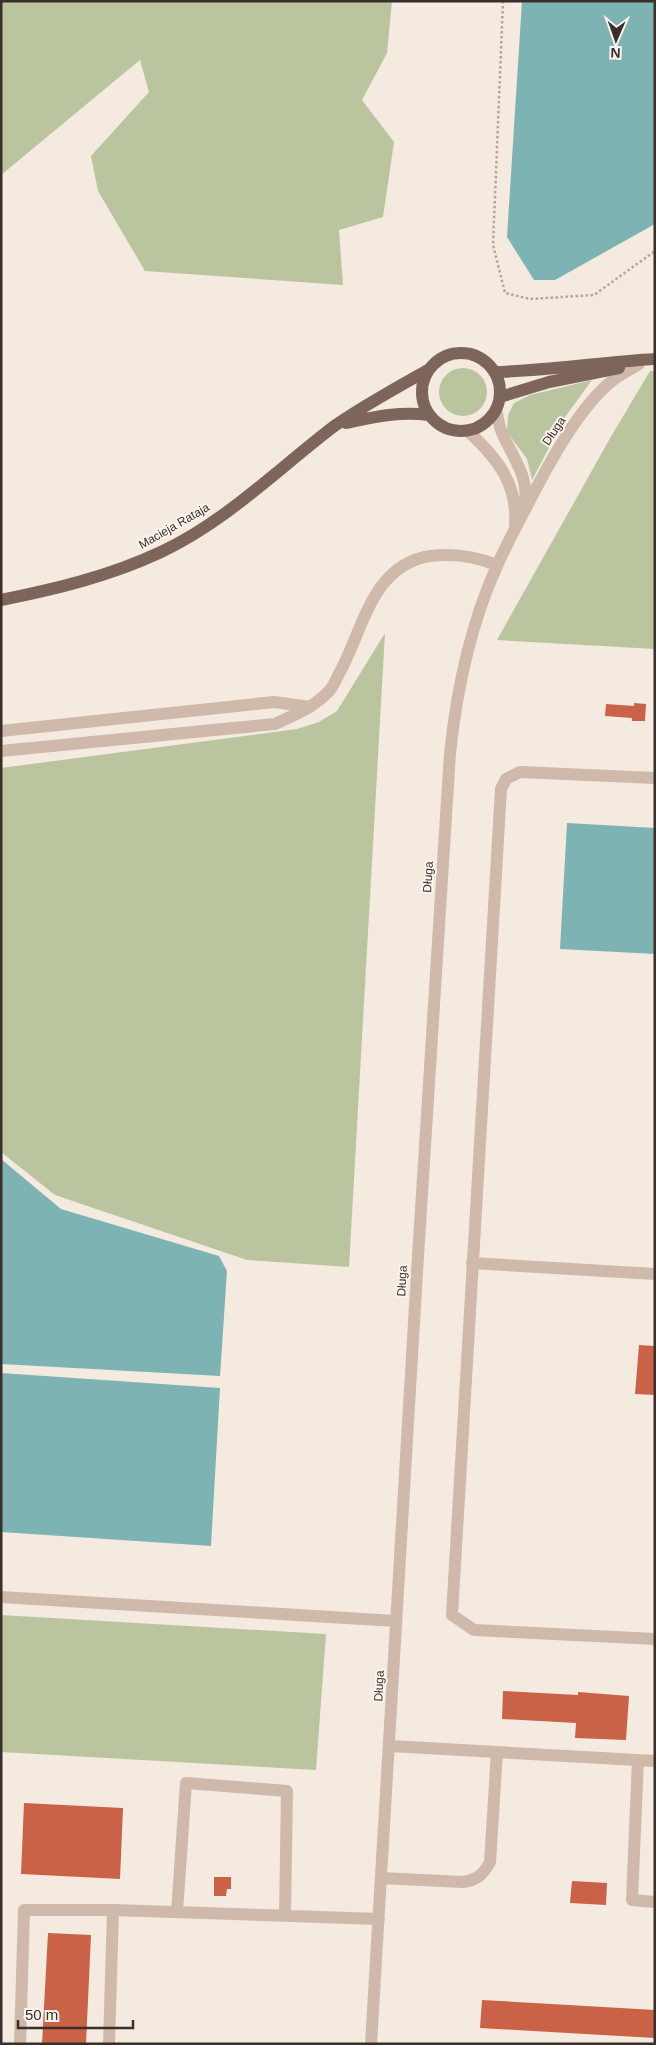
<svg xmlns="http://www.w3.org/2000/svg" width="656" height="2045" font-family="Arial,sans-serif">
  <style>
    .green { fill: #bac59f }
    .water { fill: #7eb3b3 }
    .building { fill: #ca6248 }
    .lines { fill: none; stroke-linecap: round; stroke-linejoin: round }
    .path { stroke: #baa395; stroke-width: 2.5; stroke-dasharray: 2.5 2.5; stroke-linecap: butt }
    .minor { stroke: #ceb9ab; stroke-width: 12 }
    .major { stroke: #7d655b; stroke-width: 12 }
    .labels { text-anchor: middle; dominant-baseline: central; stroke-width: 4; stroke-linejoin: round; paint-order: stroke }
    .street-label { font-size: 12px; fill: #3b2f2b; stroke: #fbf4ed }
  </style>
  <rect width="100%" height="100%" fill="#f4eae0"/>
  <path class="green" d="M 1,1 L 392,1 L 387,53 L 362,100 L 394,142 L 383,217 L 339,230 L 343,285 L 145,271 L 98,191 L 91,156 L 149,92 L 140,60 L 1,175 Z
    M439 392a24 24 0 1 1 48 0a24 24 0 1 1-48 0Z
    M 650,371 L 655,371 L 655,649 L 497,640 L 609,440 Z
    M 592,380 L 565,417 L 532,480 L 527,459 L 507,432 L 508,415 L 514,403 L 530,395 Z
    M 385,633 L 349,1267 L 247,1260 L 55,1195 L 1,1152 L 1,768 L 297,729 L 319,722 L 337,711 Z
    M 1,1615 L 326,1634 L 316,1770 L 1,1752 Z"/>
  <path class="water" d="M 522,1 L 655,1 L 655,224 L 555,280 L 534,280 L 507,237 Z
    M 567,823 L 655,828 L 655,954 L 560,949 Z
    M 1,1159 L 61,1209 L 219,1256 L 227,1271 L 220,1376 L 1,1364 Z
    M 1,1373 L 220,1388 L 211,1546 L 1,1532 Z"/>
  <path class="building" d="M 634,703 L 646,704 L 645,721 L 632,721 L 632,718 L 605,716 L 606,704 L 634,706 Z
    M 639,1345 L 655,1346 L 655,1395 L 635,1394 Z
    M 503,1691 L 578,1695 L 578,1692 L 629,1696 L 626,1740 L 575,1738 L 576,1723 L 502,1719 Z
    M 24,1803 L 123,1808 L 120,1879 L 21,1874 Z
    M 214,1877 L 231,1877 L 231,1889 L 227,1889 L 226,1896 L 214,1896 Z
    M 572,1881 L 607,1883 L 606,1905 L 570,1903 Z
    M 48,1933 L 91,1935 L 86,2044 L 42,2044 Z
    M 482,2000 L 655,2010 L 655,2038 L 480,2028 Z"/>
  <g class="lines">
    <path class="path" d="M 503,1 L 493,245 L 505,293 L 530,299 L 594,295 L 655,251"/>
    <path class="minor" d="M 496,410 C 498,417 499,426 502,433 C 512,456 531,479 524,506
      M 468,431 C 498,459 518,484 515,526
      M 1,731 L 274,702 L 310,707
      M 1,751 L 275,724 C 294,715 315,707 330,690 C 334,685 337,677 341,670 C 364,626 373,565 430,556 C 454,553 475,556 497,565
      M 655,778 L 520,772 L 506,779 L 501,789 L 452,1615 L 474,1630 L 655,1639
      M 472,1263 L 655,1274
      M 1,1597 L 396,1621
      M 390,1746 L 655,1761
      M 638,1760 L 632,1900 L 655,1902
      M 381,1878 L 463,1882 C 477,1880 483,1875 490,1862 L 497,1752
      M 177,1912 L 186,1783 L 287,1791 L 285,1916
      M 20,2044 L 24,1910 L 113,1910
      M 109,2044 L 113,1910 L 379,1919
      M 371,2044 L 417,1272 L 450,753 C 457,688 470,625 497,566 C 507,543 520,520 531,498 C 551,460 580,406 613,380 C 621,374 631,369 639,364"/>
    <path class="major" d="M422 392a39 39 0 1 1 78 0a39 39 0 1 1-78 0Z
      M 494,372 C 548,371 601,362 655,359
      M 500,397 L 549,382 L 619,368
      M 346,423 C 374,417 400,411 429,415
      M 1,600 C 56,589 110,576 161,552 C 225,522 277,470 333,427 C 363,406 396,388 428,370"/>
  </g>
  <g class="labels">
    <g class="street-label">
      <text transform="translate(554 431) rotate(-56)">Długa</text>
      <text transform="translate(174 526) rotate(-30)">Macieja Rataja</text>
      <text transform="translate(428 877) rotate(-86)">Długa</text>
      <text transform="translate(402 1281) rotate(-87)">Długa</text>
      <text transform="translate(379 1686) rotate(-87)">Długa</text>
    </g>
  </g>
  <rect width="656" height="2045" fill="none" stroke="#3b2f2b" stroke-width="5"/>
  <g transform="translate(616 40) rotate(182)" stroke="#fbf4ed" stroke-width="4" paint-order="stroke">
  <path d="M0-4L9 19L0 12L-9 19Z" fill="#3b2f2b"/>
  <text y="-8" font-size="14" font-weight="bold" text-anchor="middle" fill="#3b2f2b">N</text>
  </g>
  <path d="M18 2020v8h115v-8" fill="none" stroke="#3b2f2b" stroke-width="2.5"/>
  <text x="25" y="2020" font-size="15" fill="#3b2f2b" stroke="#fbf4ed" stroke-width="4" paint-order="stroke">50 m</text>
</svg>
